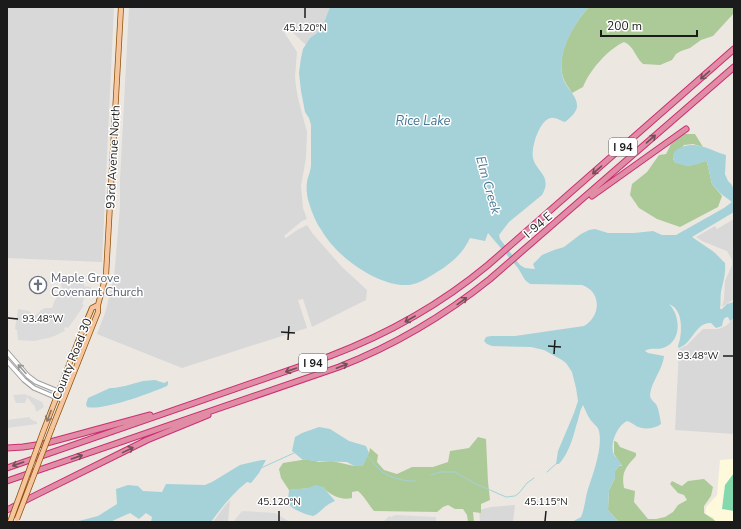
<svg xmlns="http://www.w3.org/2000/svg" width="741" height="529" font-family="'Nunito Sans',sans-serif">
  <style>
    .residential { fill: #d9d8d8 }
    .education { fill: #fdf9da }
    .forest { fill: #acca98 }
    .pitch { fill: #83d8ad }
    .parking { fill: #dbdbdb }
    .water { fill: #a4d2d8 }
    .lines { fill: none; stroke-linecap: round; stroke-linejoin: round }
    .stream { stroke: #a4d2d8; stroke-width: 1 }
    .minor-casing { stroke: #9f9f9f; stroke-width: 5.5 }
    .major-casing { stroke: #8b5108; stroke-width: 6 }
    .highway-casing { stroke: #cc2d75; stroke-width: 7 }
    .minor { stroke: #fff; stroke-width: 3.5 }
    .major { stroke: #f6c59d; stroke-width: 4.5 }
    .highway { stroke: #e08ca5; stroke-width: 5 }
    .major-bridge-casing { stroke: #8b5108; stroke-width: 6; stroke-linecap: butt }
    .major-bridge { stroke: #f6c59d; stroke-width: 4.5 }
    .oneway { stroke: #744e59 }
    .oneway2 { stroke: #989898 }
    .oneway3 { stroke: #937862 }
    .ticks { fill: none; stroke: #1b1b1b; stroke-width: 1.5 }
    .labels { text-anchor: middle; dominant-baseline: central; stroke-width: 3; stroke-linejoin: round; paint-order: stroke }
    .shield { fill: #fff; stroke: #5f5f5f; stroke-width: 1 }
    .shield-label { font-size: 11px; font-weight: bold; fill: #1b1b1b }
    .street-label { font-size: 12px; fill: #1b1b1b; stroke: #fff }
    .worship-label { font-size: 12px; fill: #5b616d; stroke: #fff; text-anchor: start }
    .water-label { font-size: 13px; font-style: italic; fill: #487896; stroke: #fff }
    .ticks-label { font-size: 10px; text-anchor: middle; fill: #1b1b1b; stroke: #fff; stroke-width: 3; stroke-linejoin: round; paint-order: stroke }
  </style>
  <rect width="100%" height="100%" fill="#ece7e1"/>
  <path class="residential" d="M 7,7 L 114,7 L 102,262 L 7,258 Z
    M 129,7 L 330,7 L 321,30 L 310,38 L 306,45 L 288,28 L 284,32 L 297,52 L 295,77 L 296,87 L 298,98 L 307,132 L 306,158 L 301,186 L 303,208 L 307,219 L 302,221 L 284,236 L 286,238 L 297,230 L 307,225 L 313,234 L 342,267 L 367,290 L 366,300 L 312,327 L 303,299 L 298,300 L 307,328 L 182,368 L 97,334 L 105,313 L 114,278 L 120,206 L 120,180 Z
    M 734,219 L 734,299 L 722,307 L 724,299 L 725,281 L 732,265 L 732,260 L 727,251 L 702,241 L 696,237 L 715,226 L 717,229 Z
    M 734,318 L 734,434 L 675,430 L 679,349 L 687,345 L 703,329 L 718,329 L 726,326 Z
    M 230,500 L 228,522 L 213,522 L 224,507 Z
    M 515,505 L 513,522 L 480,522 L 479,510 L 491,507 Z"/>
  <path class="education" d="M 734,459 L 734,522 L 714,522 L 714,518 L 705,514 L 706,507 L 717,495 L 720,460 Z"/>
  <path class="forest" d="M 589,7 L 734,7 L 734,13 L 713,36 L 701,40 L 690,48 L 681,51 L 676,54 L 672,60 L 660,65 L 643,64 C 635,57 634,46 624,42 C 608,49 589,71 583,87 L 572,93 C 570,89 567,86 565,82 C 553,58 573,24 589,7 Z
    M 684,134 L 695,134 L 703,147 L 693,144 L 684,145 L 673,159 L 675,162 L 688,166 L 705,161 L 707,162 L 712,184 L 722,196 L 718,207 L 680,227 L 657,219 L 639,208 L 630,195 L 632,184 L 647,172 L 659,155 L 666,154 L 671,144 Z
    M 478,437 L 486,439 L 488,482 L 490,500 L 481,504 L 481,513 L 473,512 L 474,522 L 468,522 L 467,515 L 463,509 L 455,509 L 448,505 L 443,507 L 437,512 L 374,511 C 368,504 365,497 358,491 L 352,492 L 352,498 C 342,501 329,495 323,487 L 289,490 L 281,478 L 279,469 L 283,463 L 308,459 L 319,462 L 332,461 L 354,466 L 369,453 L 370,448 L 378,455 L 377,462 L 384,470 L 397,474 L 412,467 L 433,467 L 448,462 L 450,451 L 469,448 Z
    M 614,441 L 617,442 L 620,447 L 636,453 L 636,456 C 626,467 621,472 624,488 L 635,491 L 634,502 L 648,519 L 656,519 L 665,517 L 673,512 L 678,505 L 687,500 L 684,495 L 678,493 L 670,484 L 672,481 L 682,486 L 688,481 L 704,479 L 713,487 L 711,496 L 704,506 L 704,513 L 717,522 L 619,522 L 608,510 L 609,490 L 615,478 L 615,471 L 619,466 L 622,466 L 614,454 Z"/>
  <path class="pitch" d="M 734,473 L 734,511 L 722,509 L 725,485 Z"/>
  <path class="parking" d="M 61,282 L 84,283 L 84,286 L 91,287 L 89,295 L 86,294 L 82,304 L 84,305 L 76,317 L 68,328 L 66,327 L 64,328 L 65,331 L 52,337 L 34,341 L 18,340 L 17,330 L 15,329 L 18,309 L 29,311 L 33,315 L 36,315 L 41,310 L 45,308 L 52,308 L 55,300 L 62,292 Z
    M 26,394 L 27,396 L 28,395 L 42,402 L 44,407 L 36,412 L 35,407 L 27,397 L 25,403 L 16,403 L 13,395 Z
    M 30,417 L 30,419 L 37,422 L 37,424 L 7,428 L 7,420 Z
    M 242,511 L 275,513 L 290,522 L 233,522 Z
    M 395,515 L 436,517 L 436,522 L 383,522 L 389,516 L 391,517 Z"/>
  <path class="water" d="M 330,7 L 589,7 C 573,24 553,59 565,83 C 569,90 578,98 577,107 C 576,113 570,118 565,122 C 561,121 555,117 551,118 C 539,120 531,148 533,158 C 536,172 553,176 542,195 L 509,222 L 499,235 L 500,239 L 520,265 L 525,268 L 535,269 L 533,264 L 542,255 L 554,250 L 564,247 L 581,234 L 589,230 L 595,229 L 608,233 L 634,233 L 653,231 L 662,235 L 676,235 L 724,208 L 732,202 L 720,193 L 712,184 L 707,162 L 704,161 L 699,164 L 688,166 L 675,163 C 672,157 672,152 678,149 C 694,139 711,151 726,155 L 725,174 L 728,181 L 732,185 L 734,191 L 734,212 L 692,237 L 714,252 L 725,263 C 726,274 723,282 721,292 C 720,298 721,303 720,309 L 722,309 L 727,304 L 734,302 L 734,318 L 730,321 L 728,317 C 723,317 723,322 722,326 L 716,328 L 711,323 C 695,322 692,345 678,348 C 678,344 679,343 680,339 C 682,327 682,309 669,304 C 681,316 682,342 663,348 C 656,350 650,347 645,351 L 648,353 L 664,356 C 663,369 651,382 650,395 C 650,400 655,402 657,406 C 659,411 660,418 661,424 C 655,429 643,430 636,426 C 633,424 631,422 627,421 C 617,426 609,444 614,455 C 617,459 620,461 622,465 L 619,466 L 615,471 L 615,478 L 609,490 L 608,510 L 619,522 L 572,522 L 581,517 C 585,508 585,498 588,489 C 593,474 603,447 599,431 C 598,426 592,423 590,419 C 587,415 585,409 583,405 C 579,412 579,419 576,426 C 573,439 568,454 559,464 L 556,464 L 558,451 L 574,413 L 578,401 L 576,388 L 572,372 L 566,363 L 562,360 L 544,350 L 531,347 L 492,346 L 487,344 L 484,341 L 486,337 L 491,336 L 515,336 L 584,326 C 601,316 602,292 582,285 L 530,284 L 525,280 L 518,268 L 488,233 L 485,241 L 470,238 C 463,253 452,263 437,272 C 429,277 419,284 409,285 C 378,287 337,257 322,231 C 316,223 312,213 309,203 C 307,197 306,189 307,182 C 308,176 311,171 311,164 C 311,151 311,138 311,125 L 309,118 L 305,112 L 301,91 L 299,73 L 301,58 L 303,49 L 310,38 L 321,30 Z
    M 155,380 L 164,383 L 168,381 L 168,384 L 167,386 C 151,393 103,411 87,407 L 86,404 L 88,398 L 110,388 L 114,388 L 125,386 L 143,381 Z
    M 319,427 L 330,429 L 349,441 L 366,446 L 369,453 L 363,466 L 354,466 L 347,462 L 311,461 L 308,459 L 303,460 L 292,451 L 295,437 L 302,433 Z
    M 262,460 L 266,460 L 259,473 L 251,483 L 247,482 C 232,494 222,507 211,522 L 151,522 L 152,517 L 146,513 L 139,519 L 130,513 L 110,522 L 75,522 L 98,516 L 117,504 L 116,489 L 128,485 L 138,486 L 143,491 L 162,492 L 166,484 L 205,485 L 212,482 L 240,465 Z
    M 315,485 L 323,487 L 335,501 C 324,505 321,513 313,516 C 307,515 291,509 289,504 C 287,501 289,494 289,490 C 297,488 309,490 315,485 Z"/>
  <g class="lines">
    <path class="stream" d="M 367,456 C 372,459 374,464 378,468 C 385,477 405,482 416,481
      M 261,468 L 294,453
      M 547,472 L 557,463
      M 431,475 L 440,472 L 455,472 L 474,483 L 506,497 L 515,496 L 519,493 L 527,483 L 534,478"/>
    <defs>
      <path id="minor" d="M 7,352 L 28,376 L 36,382 L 65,394
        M 7,361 L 24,380 L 34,388 L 62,400"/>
      <path id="major" d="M 52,428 L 98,312 L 98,305 L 106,275 L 121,7
        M 43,432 L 77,344 L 92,308 L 98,305"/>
      <path id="highway" d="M 592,196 L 686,129
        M 7,448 L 23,447 L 43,444 L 150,415
        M 7,468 L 330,356 C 388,334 441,304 488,265 L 734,49
        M 7,481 L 339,367 C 395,345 444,316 490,279 L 734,67
        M 7,510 L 30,498 L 147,440 L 208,415"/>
    </defs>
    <use href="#minor" class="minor-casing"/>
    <use href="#major" class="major-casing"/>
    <use href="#highway" class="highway-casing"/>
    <use href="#minor" class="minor"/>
    <use href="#major" class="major"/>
    <use href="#highway" class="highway"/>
    <defs>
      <path id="major-bridge" d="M 17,519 L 52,428
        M 10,522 L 43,432"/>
    </defs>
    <use href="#major-bridge" class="major-bridge-casing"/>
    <use href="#major-bridge" class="major-bridge"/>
  </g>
  <defs><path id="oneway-shaft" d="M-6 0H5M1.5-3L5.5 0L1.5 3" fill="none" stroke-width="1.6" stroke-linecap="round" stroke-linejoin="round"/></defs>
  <g class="oneway">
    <use href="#oneway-shaft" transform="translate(705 75) rotate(139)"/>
    <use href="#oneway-shaft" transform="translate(651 139) rotate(-41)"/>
    <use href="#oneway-shaft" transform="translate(597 170) rotate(139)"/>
    <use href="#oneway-shaft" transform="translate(462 301) rotate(-36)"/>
    <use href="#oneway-shaft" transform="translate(410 319) rotate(150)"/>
    <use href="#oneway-shaft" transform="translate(342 366) rotate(-21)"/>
    <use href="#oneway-shaft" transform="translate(291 370) rotate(161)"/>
    <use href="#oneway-shaft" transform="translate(128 450) rotate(-26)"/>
    <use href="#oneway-shaft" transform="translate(77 457) rotate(-19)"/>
    <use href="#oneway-shaft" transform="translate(18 464) rotate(161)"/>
  </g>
  <use class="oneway2" href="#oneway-shaft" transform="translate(22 369) rotate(-132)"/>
  <use class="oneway3" href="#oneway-shaft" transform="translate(49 416) rotate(111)"/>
  <path class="ticks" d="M 305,18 L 305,8M 8,318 L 18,319M 281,332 L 295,333M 288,340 L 289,326M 548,346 L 561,347M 554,354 L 555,340M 723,356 L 733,356M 279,521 L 279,511M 545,521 L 546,511"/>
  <defs>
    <symbol id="church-ring" viewBox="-11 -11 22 22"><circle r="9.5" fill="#fff" stroke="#6b7280" stroke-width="1.5"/><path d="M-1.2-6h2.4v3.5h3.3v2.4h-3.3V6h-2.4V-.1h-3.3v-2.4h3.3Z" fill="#6b7280"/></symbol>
  </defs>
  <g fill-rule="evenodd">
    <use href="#church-ring" x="28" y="275" width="20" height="20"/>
  </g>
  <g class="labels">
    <g class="shield">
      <rect x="609" y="138" width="28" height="18" rx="3"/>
      <rect x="299" y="354" width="28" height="18" rx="3"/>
    </g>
    <g class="shield-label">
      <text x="623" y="147">I 94</text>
      <text x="313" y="363">I 94</text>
    </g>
    <g class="street-label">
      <text transform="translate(113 157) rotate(-87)">93rd Avenue North</text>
      <text transform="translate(538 225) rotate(-41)">I-94 E</text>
      <text transform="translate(72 359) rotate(-68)">County Road 30</text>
    </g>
    <g class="worship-label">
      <text x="51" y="278">Maple Grove<tspan x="51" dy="14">Covenant Church</tspan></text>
    </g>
    <g class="water-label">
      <text x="423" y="121">Rice Lake</text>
      <text transform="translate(488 185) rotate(74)">Elm Creek</text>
    </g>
  </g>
  <g class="ticks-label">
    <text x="305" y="31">45.120°N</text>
    <text x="43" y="322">93.48°W</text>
    <text x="698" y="359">93.48°W</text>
    <text x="279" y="505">45.120°N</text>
    <text x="546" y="505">45.115°N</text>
  </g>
  <rect width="741" height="529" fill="none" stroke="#1b1b1b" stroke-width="16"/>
  <path d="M601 30v6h96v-6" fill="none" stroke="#1b1b1b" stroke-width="2"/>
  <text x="607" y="30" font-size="12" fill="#1b1b1b" stroke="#ffffff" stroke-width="3" paint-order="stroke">200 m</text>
</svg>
